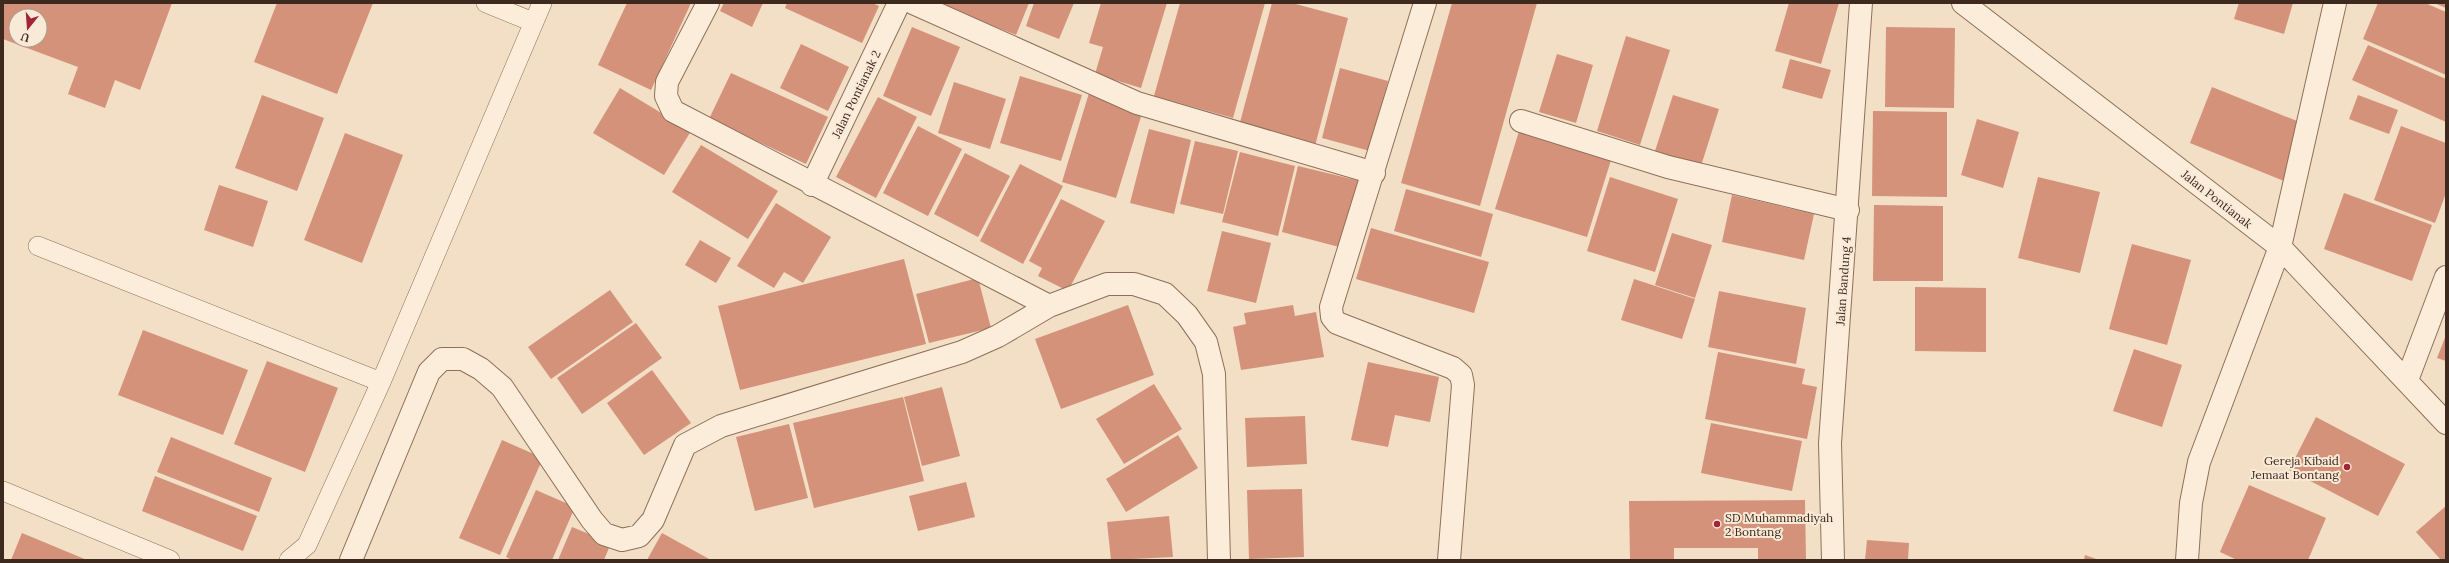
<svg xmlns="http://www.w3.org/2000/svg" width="2449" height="563" font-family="Lora,serif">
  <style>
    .building { fill: #d39279; fill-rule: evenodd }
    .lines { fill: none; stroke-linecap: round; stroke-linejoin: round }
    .lane-casing { stroke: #8f6f59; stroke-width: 20 }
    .street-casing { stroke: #8f6f59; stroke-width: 24 }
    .lane { stroke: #fbedda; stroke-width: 19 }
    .street { stroke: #fbedda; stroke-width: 22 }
    .poi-dot { fill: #a32436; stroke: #f8ead6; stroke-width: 1.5 }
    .labels { text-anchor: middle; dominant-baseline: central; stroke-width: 4; stroke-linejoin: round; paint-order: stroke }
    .street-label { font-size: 12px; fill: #3e291e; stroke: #f8ead6 }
    .poi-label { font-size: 12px; fill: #3e291e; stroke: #f8ead6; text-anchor: end }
  </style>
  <rect width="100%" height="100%" fill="#f2dfc6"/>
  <path class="building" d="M 3,3 L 172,3 L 140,90 L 115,80 L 105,108 L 68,94 L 78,67 L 3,39 ZM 16,16 L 40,16 L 40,40 L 16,40 Z
    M 277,3 L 373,3 L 337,94 L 254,62 Z
    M 627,3 L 691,3 L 651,90 L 598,65 Z
    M 724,3 L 763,3 L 752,27 L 720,11 Z
    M 787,3 L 872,3 L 879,6 L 862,43 L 785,8 Z
    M 935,3 L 1029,3 L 1016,35 Z
    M 1034,3 L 1074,3 L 1059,39 L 1026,26 Z
    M 1101,3 L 1167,3 L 1141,88 L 1095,74 L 1103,47 L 1089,43 Z
    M 1180,3 L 1265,3 L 1233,118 L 1154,96 Z
    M 1272,3 L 1292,3 L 1348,18 L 1315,146 L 1239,126 Z
    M 1452,3 L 1537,3 L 1480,206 L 1401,183 Z
    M 1789,3 L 1839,3 L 1821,64 L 1775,51 Z
    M 2239,3 L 2293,3 L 2284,34 L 2234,19 Z
    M 2378,3 L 2425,3 L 2446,12 L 2446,75 L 2363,39 Z
    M 2434,3 L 2446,3 L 2446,8 Z
    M 912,27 L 960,47 L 931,116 L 883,96 Z
    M 1886,27 L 1955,28 L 1954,108 L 1885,107 Z
    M 1626,36 L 1670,50 L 1640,145 L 1597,131 Z
    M 801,44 L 849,67 L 828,111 L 780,88 Z
    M 2368,45 L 2446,79 L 2446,122 L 2352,80 Z
    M 1557,54 L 1593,65 L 1576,123 L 1539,112 Z
    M 1790,59 L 1831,70 L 1822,99 L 1782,88 Z
    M 1340,68 L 1388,81 L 1370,151 L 1322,138 Z
    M 731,73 L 828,117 L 806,164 L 709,119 Z
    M 1020,76 L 1082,95 L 1061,161 L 1000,143 Z
    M 954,82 L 1006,99 L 990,149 L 938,133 Z
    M 2212,87 L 2307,125 L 2284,181 L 2190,143 Z
    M 620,88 L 691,131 L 664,175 L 593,133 Z
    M 1089,93 L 1143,110 L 1116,198 L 1062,182 Z
    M 262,95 L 324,118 L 297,191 L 235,168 Z
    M 1673,95 L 1719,109 L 1701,166 L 1655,151 Z
    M 2358,95 L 2398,110 L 2389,134 L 2349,119 Z
    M 878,97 L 917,117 L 876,198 L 836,177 Z
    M 1873,111 L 1947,112 L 1947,197 L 1872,196 Z
    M 1977,119 L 2019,132 L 2003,188 L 1961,175 Z
    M 918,126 L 962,149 L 928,216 L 883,193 Z
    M 2401,126 L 2446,143 L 2446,193 L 2435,223 L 2374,200 Z
    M 1520,128 L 1612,157 L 1587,237 L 1495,209 Z
    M 1149,129 L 1191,140 L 1174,214 L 1130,203 Z
    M 345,133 L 403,155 L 362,263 L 304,240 Z
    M 1195,141 L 1238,151 L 1223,214 L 1180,204 Z
    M 701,145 L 778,191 L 748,239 L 672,192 Z
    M 1240,152 L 1295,166 L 1278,236 L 1222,222 Z
    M 965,153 L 1010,176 L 978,237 L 934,214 Z
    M 1020,164 L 1063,186 L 1023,264 L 980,241 Z
    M 1298,166 L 1360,181 L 1343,248 L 1282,232 Z
    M 1610,177 L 1678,199 L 1655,272 L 1587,251 Z
    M 2038,177 L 2100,192 L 2080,273 L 2018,258 Z
    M 219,185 L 268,201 L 253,247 L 204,230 Z
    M 1406,189 L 1493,214 L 1481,257 L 1394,231 Z
    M 2344,193 L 2432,225 L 2412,281 L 2324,249 Z
    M 1732,195 L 1814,214 L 1804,260 L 1722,242 Z
    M 1061,199 L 1105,221 L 1068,291 L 1038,276 L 1042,268 L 1029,261 Z
    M 776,203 L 831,237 L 803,283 L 784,272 L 774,288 L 737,266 Z
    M 1874,205 L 1943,206 L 1943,281 L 1873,281 Z
    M 1371,228 L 1489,262 L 1474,313 L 1356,279 Z
    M 1222,231 L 1271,243 L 1256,303 L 1207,291 Z
    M 1672,233 L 1712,245 L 1695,298 L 1655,285 Z
    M 700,240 L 731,258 L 716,283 L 685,265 Z
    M 2132,244 L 2191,260 L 2167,345 L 2109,329 Z
    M 904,259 L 926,344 L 740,390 L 718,306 Z
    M 978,278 L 991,328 L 929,343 L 916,294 Z
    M 1634,279 L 1695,299 L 1682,339 L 1621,320 Z
    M 1915,287 L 1986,288 L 1986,352 L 1915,351 Z
    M 610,290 L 633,322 L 551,379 L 528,347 Z
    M 1719,291 L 1806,308 L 1796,364 L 1708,347 Z
    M 1128,305 L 1154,375 L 1061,409 L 1035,339 Z
    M 1293,305 L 1295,316 L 1316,312 L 1324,357 L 1241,370 L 1233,327 L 1246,324 L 1244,313 Z
    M 636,323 L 662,358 L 582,414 L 557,378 Z
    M 143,330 L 248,370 L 223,435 L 118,395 Z
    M 2446,335 L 2446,361 L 2437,358 Z
    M 2134,349 L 2182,365 L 2162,427 L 2113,411 Z
    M 1718,352 L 1805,369 L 1802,384 L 1817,387 L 1807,439 L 1705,419 Z
    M 267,361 L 338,388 L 305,472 L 234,444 Z
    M 1368,362 L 1439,377 L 1430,422 L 1395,415 L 1388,447 L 1351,440 Z
    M 652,370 L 691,423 L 644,455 L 607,403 Z
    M 1154,384 L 1182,429 L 1124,464 L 1096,419 Z
    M 942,387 L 960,456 L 922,466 L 904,397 Z
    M 903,397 L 924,481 L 814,508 L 793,423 Z
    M 1305,416 L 1307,464 L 1247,467 L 1245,418 Z
    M 2316,417 L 2405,464 L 2378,516 L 2289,470 Z
    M 1711,423 L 1802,441 L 1792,491 L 1701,473 Z
    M 789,424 L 808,498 L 755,511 L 736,437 Z
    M 1178,435 L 1198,468 L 1126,512 L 1106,479 Z
    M 171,437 L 272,478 L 259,512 L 157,472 Z
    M 502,440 L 543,458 L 500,555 L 459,538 Z
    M 155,476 L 257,516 L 243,551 L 142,511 Z
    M 966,482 L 975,517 L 918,531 L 909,496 Z
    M 2249,485 L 2326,518 L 2308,560 L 2237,560 L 2220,552 Z
    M 1302,489 L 1304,557 L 1249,559 L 1247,490 Z
    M 536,490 L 575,507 L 552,560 L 512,560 L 506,557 Z
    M 1805,500 L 1806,560 L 1758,560 L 1758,548 L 1674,548 L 1674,560 L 1630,560 L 1629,501 Z
    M 2446,506 L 2446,560 L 2441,560 L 2416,532 Z
    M 1169,516 L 1173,557 L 1111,560 L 1107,522 Z
    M 572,527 L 611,543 L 604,560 L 558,560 Z
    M 22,533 L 87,560 L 11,560 Z
    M 662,533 L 711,560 L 647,560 Z
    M 1867,540 L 1909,543 L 1908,560 L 1865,560 Z
    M 2085,555 L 2099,560 L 2084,560 Z"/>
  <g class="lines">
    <defs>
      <path id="lane" d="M 486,3 L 533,22
        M 38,246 L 381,382
        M 3,491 L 170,560
        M 289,560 L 307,545 L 381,382 L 542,3"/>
      <path id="street" d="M 708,3 L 667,82 L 666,96 L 673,111 L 1049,306
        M 913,3 L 1137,103 L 1374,173
        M 1425,3 L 1331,307 L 1332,317 L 1337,323 L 1453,368 L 1461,375 L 1463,385 L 1449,560
        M 1963,3 L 2280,247 L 2446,423
        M 1521,121 L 1668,167 L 1848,210
        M 812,185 L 899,3
        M 2407,380 L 2446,277
        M 351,560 L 429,372 L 442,359 L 463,359 L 481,369 L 502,387 L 592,520 L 604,534 L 622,540 L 639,536 L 653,520 L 685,445 L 721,426 L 962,352 L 998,336 L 1049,306 L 1107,284 L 1134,284 L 1165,294 L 1187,315 L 1206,342 L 1214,374 L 1219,560
        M 1833,560 L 1830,443 L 1861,3
        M 2187,560 L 2191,503 L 2199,462 L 2280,247 L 2335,3"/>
    </defs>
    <use href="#lane" class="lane-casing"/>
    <use href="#street" class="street-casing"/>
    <use href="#lane" class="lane"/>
    <use href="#street" class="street"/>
  </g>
  <g class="poi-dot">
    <circle cx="2347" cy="467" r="4"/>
    <circle cx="1717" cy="524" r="4"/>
  </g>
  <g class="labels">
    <g class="street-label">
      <text transform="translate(856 94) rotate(-64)">Jalan Pontianak 2</text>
      <text transform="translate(2217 199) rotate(38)">Jalan Pontianak</text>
      <text transform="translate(1843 281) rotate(-86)">Jalan Bandung 4</text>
    </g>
    <g class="poi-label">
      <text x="2339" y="460">Gereja Kibaid<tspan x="2339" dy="14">Jemaat Bontang</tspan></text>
      <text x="1725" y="517" text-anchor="start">SD Muhammadiyah<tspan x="1725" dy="14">2 Bontang</tspan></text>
    </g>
  </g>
  <rect width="2449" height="563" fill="none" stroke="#3e291e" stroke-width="8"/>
  <g transform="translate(28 28) rotate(197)"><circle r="19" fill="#f8ead6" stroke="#ae9d8c"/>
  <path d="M0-3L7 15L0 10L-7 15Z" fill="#a32436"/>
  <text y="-6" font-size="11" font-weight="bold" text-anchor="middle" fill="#3e291e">U</text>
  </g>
</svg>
